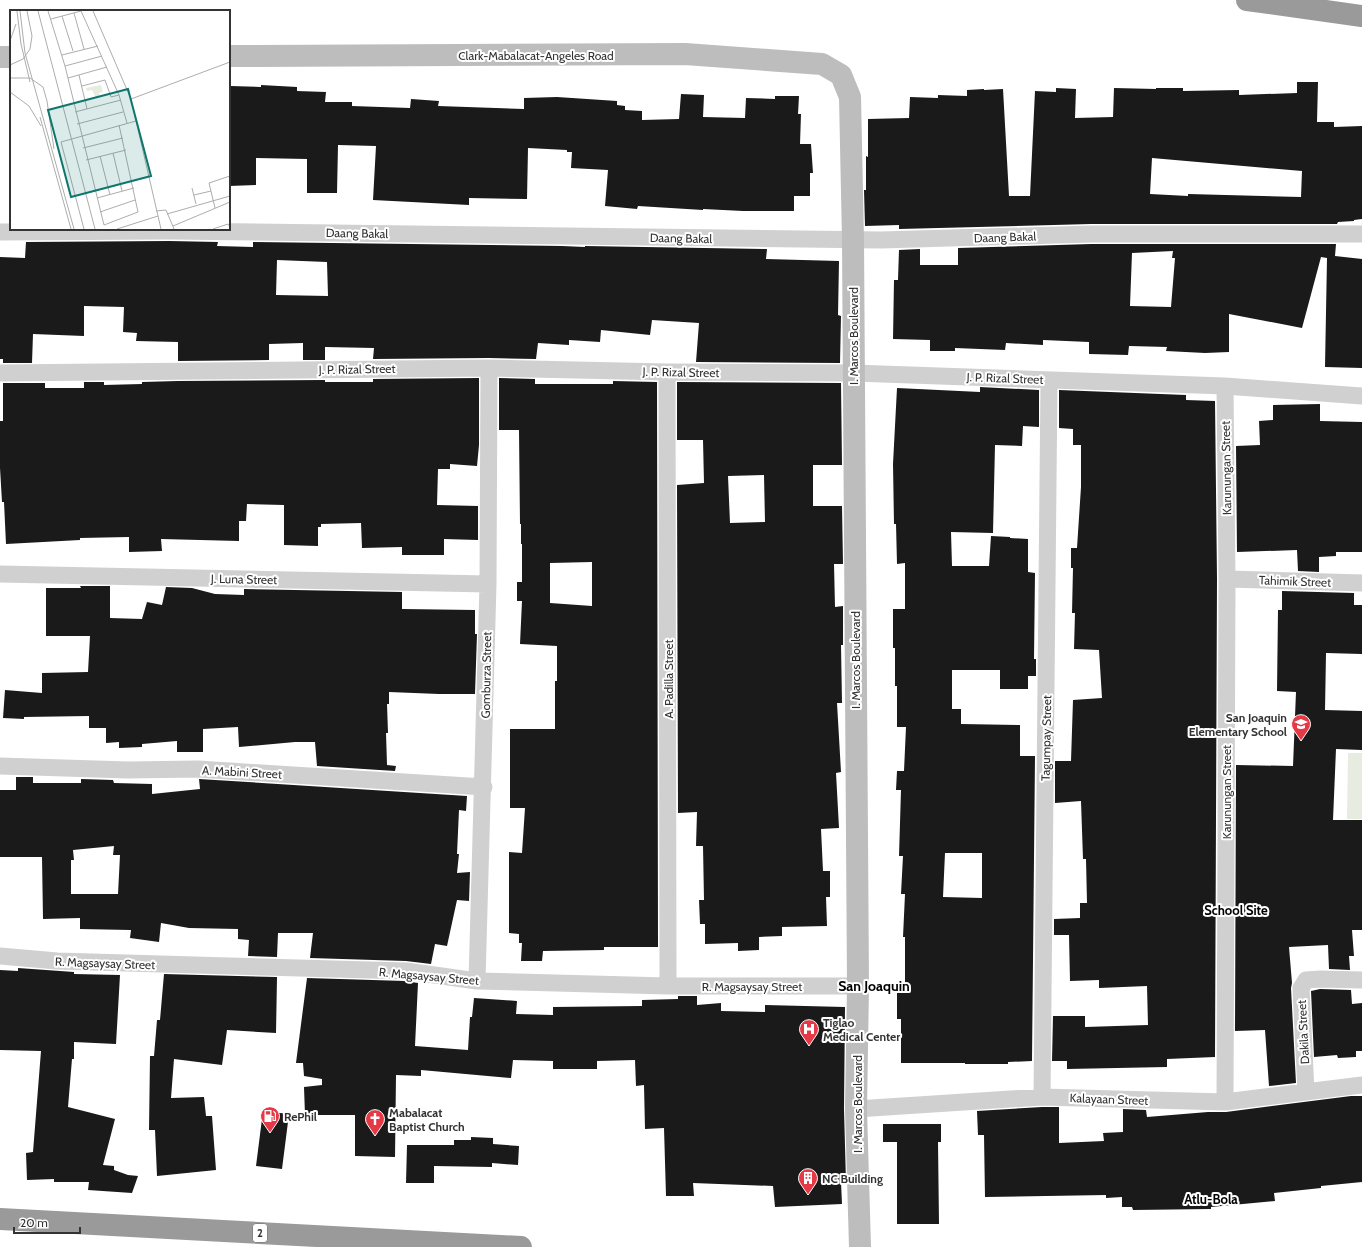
<svg xmlns="http://www.w3.org/2000/svg" width="1362" height="1247" font-family="Cabin,sans-serif">
  <style>
    .green { fill: #e6ecdf }
    .building { fill: #1a1a1a; fill-rule: evenodd }
    .lines { fill: none; stroke-linecap: round; stroke-linejoin: round }
    .street { stroke: #d0d0d0; stroke-width: 17 }
    .secondary { stroke: #bdbdbd; stroke-width: 22 }
    .highway { stroke: #9a9a9a; stroke-width: 22 }
    .labels { text-anchor: middle; dominant-baseline: central; stroke-width: 4; stroke-linejoin: round; paint-order: stroke }
    .shield { fill: #fff; stroke: #707070; stroke-width: 1 }
    .shield-label { font-size: 11px; font-weight: bold; fill: #333 }
    .street-label { font-size: 12px; fill: #333; stroke: #fff }
    .poi-label { font-size: 12px; font-weight: bold; fill: #333; stroke: #fff; text-anchor: start }
    .neighbourhood-label { font-size: 13px; font-weight: bold; fill: #000; stroke: #fff }
    .quarter-label { font-size: 14px; font-weight: bold; fill: #000; stroke: #fff }
    .inset-road { fill: none; stroke: #adadad; stroke-width: 1 }
    .view { fill: #0f766e; fill-opacity: 0.15; stroke: #0f766e; stroke-width: 2 }
    .inset-edge { fill: none; stroke: #333; stroke-width: 2 }
  </style>
  <rect width="100%" height="100%" fill="#fff"/>
  <path class="green" d="M 1348,753 L 1362,753 L 1362,819 L 1347,819 Z"/>
  <path class="building" d="M 1297,82 L 1318,82 L 1317,122 L 1334,122 L 1334,127 L 1362,126 L 1362,219 L 1354,220 L 1354,221 L 1338,222 L 1337,224 L 1091,224 L 899,229 L 899,225 L 865,226 L 864,190 L 866,190 L 866,156 L 868,157 L 868,119 L 909,118 L 910,97 L 938,98 L 938,95 L 967,96 L 967,90 L 984,89 L 984,90 L 1003,89 L 1009,196 L 1030,196 L 1035,91 L 1056,92 L 1056,88 L 1076,89 L 1075,118 L 1113,117 L 1114,88 L 1156,89 L 1156,88 L 1183,88 L 1183,91 L 1239,90 L 1239,95 L 1297,93 ZM 1152,158 L 1302,171 L 1301,197 L 1188,194 L 1188,196 L 1150,194 Z
    M 261,85 L 297,87 L 297,91 L 326,92 L 325,102 L 352,102 L 352,106 L 410,108 L 411,99 L 439,101 L 438,106 L 524,109 L 524,98 L 557,97 L 617,101 L 617,105 L 625,106 L 625,110 L 642,111 L 642,120 L 679,119 L 681,94 L 704,95 L 703,117 L 745,118 L 746,98 L 775,99 L 775,96 L 799,96 L 798,114 L 801,114 L 800,144 L 811,144 L 813,173 L 810,173 L 810,196 L 794,196 L 794,211 L 743,211 L 703,209 L 703,210 L 638,206 L 637,209 L 605,206 L 608,170 L 571,168 L 572,152 L 567,152 L 567,150 L 528,148 L 527,199 L 469,198 L 469,205 L 373,200 L 376,146 L 338,145 L 337,193 L 307,193 L 307,159 L 256,158 L 256,185 L 229,186 L 230,86 L 261,87 Z
    M 169,241 L 218,242 L 217,246 L 253,247 L 253,242 L 562,246 L 585,247 L 585,246 L 767,249 L 766,259 L 839,261 L 838,315 L 841,316 L 840,363 L 696,362 L 699,323 L 652,320 L 650,335 L 601,330 L 600,342 L 569,340 L 569,345 L 538,343 L 536,359 L 489,358 L 373,359 L 374,348 L 325,347 L 325,360 L 303,360 L 303,343 L 269,344 L 269,360 L 178,361 L 178,342 L 136,341 L 137,333 L 123,332 L 124,307 L 84,306 L 84,336 L 33,334 L 32,363 L 3,363 L 3,359 L 0,359 L 0,257 L 25,258 L 26,242 ZM 277,260 L 327,262 L 328,296 L 276,295 Z
    M 1091,244 L 1336,244 L 1335,256 L 1362,259 L 1362,368 L 1325,367 L 1327,258 L 1321,257 L 1302,328 L 1229,314 L 1229,352 L 1205,353 L 1166,351 L 1167,347 L 1129,346 L 1128,355 L 1089,354 L 1089,342 L 1043,340 L 1043,345 L 1006,343 L 1005,350 L 955,348 L 955,351 L 930,351 L 930,340 L 893,339 L 894,280 L 898,280 L 899,250 L 920,249 L 920,265 L 958,265 L 958,248 ZM 1173,251 L 1172,258 L 1175,258 L 1171,307 L 1130,306 L 1132,253 Z
    M 479,378 L 479,445 L 477,466 L 450,464 L 450,469 L 438,469 L 437,505 L 478,506 L 478,540 L 444,539 L 444,555 L 402,555 L 402,547 L 362,548 L 361,523 L 321,524 L 321,527 L 318,527 L 318,546 L 284,545 L 284,505 L 247,504 L 246,521 L 239,521 L 239,541 L 161,539 L 162,551 L 129,552 L 129,537 L 80,538 L 80,540 L 6,544 L 4,502 L 2,502 L 0,468 L 0,421 L 3,421 L 3,383 L 45,383 L 45,388 L 84,388 L 84,382 L 104,382 L 104,385 L 142,384 L 142,382 L 178,381 L 325,380 L 325,382 L 373,382 L 373,379 Z
    M 499,378 L 535,379 L 535,384 L 613,384 L 613,381 L 657,382 L 658,947 L 604,947 L 604,950 L 543,951 L 542,961 L 521,961 L 522,943 L 519,943 L 519,934 L 509,933 L 509,852 L 522,853 L 525,808 L 510,808 L 510,729 L 555,729 L 555,681 L 557,681 L 557,646 L 520,644 L 522,601 L 517,601 L 517,582 L 522,582 L 522,544 L 521,544 L 521,524 L 520,524 L 519,430 L 499,430 ZM 592,562 L 592,606 L 550,603 L 550,563 Z
    M 677,382 L 841,383 L 842,465 L 813,465 L 813,506 L 842,506 L 843,564 L 834,564 L 835,607 L 843,606 L 843,645 L 841,645 L 842,703 L 837,703 L 841,772 L 836,773 L 839,828 L 821,829 L 823,871 L 830,871 L 830,897 L 826,897 L 827,926 L 782,927 L 782,936 L 759,937 L 759,950 L 738,951 L 738,943 L 705,944 L 705,924 L 700,924 L 699,900 L 704,900 L 703,846 L 696,846 L 697,812 L 678,813 L 677,485 L 704,483 L 703,440 L 677,440 ZM 764,475 L 765,522 L 730,523 L 728,476 Z
    M 980,387 L 1039,390 L 1039,427 L 1023,426 L 1022,446 L 995,445 L 993,533 L 951,532 L 952,566 L 989,566 L 991,536 L 1010,537 L 1010,538 L 1028,539 L 1028,572 L 1035,573 L 1034,659 L 1036,659 L 1036,676 L 1028,676 L 1028,689 L 1000,689 L 1000,670 L 952,670 L 952,709 L 961,709 L 961,724 L 1020,725 L 1020,756 L 1035,756 L 1032,1061 L 1008,1062 L 1008,1064 L 965,1064 L 965,1063 L 901,1063 L 901,1019 L 897,1019 L 897,989 L 905,989 L 905,937 L 903,937 L 905,894 L 901,894 L 903,856 L 899,856 L 901,790 L 896,790 L 897,771 L 904,771 L 906,727 L 897,727 L 897,686 L 895,686 L 895,648 L 893,648 L 893,609 L 905,609 L 905,563 L 897,564 L 896,524 L 894,524 L 893,464 L 897,388 L 980,392 ZM 945,853 L 982,853 L 982,898 L 943,897 Z
    M 1059,390 L 1186,395 L 1186,400 L 1215,401 L 1217,579 L 1215,1057 L 1167,1059 L 1167,1067 L 1067,1069 L 1067,1061 L 1052,1061 L 1053,1016 L 1085,1016 L 1085,1027 L 1148,1025 L 1147,986 L 1099,988 L 1099,980 L 1070,981 L 1069,935 L 1054,935 L 1054,919 L 1080,918 L 1080,903 L 1087,903 L 1086,859 L 1083,859 L 1081,801 L 1055,803 L 1055,761 L 1071,761 L 1073,700 L 1102,698 L 1099,650 L 1074,649 L 1075,613 L 1072,613 L 1073,568 L 1071,568 L 1071,548 L 1077,548 L 1081,487 L 1081,445 L 1073,445 L 1073,429 L 1059,428 Z
    M 1320,404 L 1320,421 L 1362,422 L 1362,552 L 1336,552 L 1336,556 L 1319,557 L 1319,572 L 1298,571 L 1297,550 L 1237,552 L 1236,446 L 1260,445 L 1259,421 L 1273,420 L 1273,405 Z
    M 80,586 L 110,586 L 110,618 L 142,619 L 147,602 L 162,605 L 166,587 L 192,588 L 215,594 L 244,595 L 244,589 L 402,592 L 402,609 L 475,610 L 475,634 L 477,634 L 475,694 L 439,694 L 389,692 L 389,704 L 387,704 L 388,733 L 386,733 L 387,765 L 396,766 L 395,771 L 317,766 L 315,742 L 295,742 L 239,747 L 238,727 L 203,729 L 203,752 L 177,752 L 177,741 L 142,744 L 142,747 L 119,748 L 119,742 L 106,743 L 106,728 L 89,728 L 89,716 L 24,717 L 24,719 L 3,718 L 5,690 L 42,693 L 42,673 L 88,672 L 90,636 L 46,636 L 46,588 L 81,588 Z
    M 1282,591 L 1354,593 L 1354,605 L 1362,605 L 1362,654 L 1326,653 L 1325,710 L 1362,711 L 1362,750 L 1336,749 L 1333,820 L 1362,820 L 1362,930 L 1352,930 L 1354,956 L 1349,956 L 1350,970 L 1329,969 L 1328,945 L 1289,947 L 1292,983 L 1291,988 L 1296,1083 L 1269,1086 L 1265,1030 L 1235,1031 L 1236,765 L 1293,766 L 1296,692 L 1277,691 L 1278,610 L 1282,610 Z
    M 16,777 L 33,777 L 33,783 L 81,783 L 81,779 L 113,780 L 114,783 L 152,784 L 152,794 L 200,789 L 199,779 L 467,796 L 466,811 L 459,810 L 457,854 L 459,854 L 457,873 L 470,872 L 469,901 L 457,900 L 447,946 L 435,944 L 431,964 L 406,961 L 310,958 L 313,933 L 278,933 L 277,957 L 248,956 L 249,940 L 238,939 L 238,929 L 189,928 L 161,923 L 159,942 L 130,938 L 131,930 L 80,929 L 80,918 L 43,919 L 42,857 L 0,857 L 0,790 L 16,790 ZM 114,846 L 113,855 L 120,855 L 118,894 L 71,894 L 71,860 L 74,860 L 73,850 Z
    M 18,968 L 74,972 L 74,974 L 120,975 L 116,1044 L 74,1042 L 74,1059 L 72,1059 L 68,1107 L 115,1119 L 103,1165 L 114,1166 L 114,1170 L 128,1175 L 138,1176 L 132,1193 L 88,1190 L 89,1182 L 54,1182 L 54,1179 L 27,1180 L 26,1153 L 33,1152 L 41,1051 L 0,1050 L 0,970 L 18,971 Z
    M 164,974 L 277,977 L 276,1033 L 227,1030 L 222,1065 L 174,1059 L 171,1098 L 204,1097 L 206,1116 L 212,1116 L 216,1170 L 157,1176 L 155,1130 L 149,1130 L 150,1056 L 154,1056 L 157,1020 L 160,1020 Z
    M 307,978 L 405,981 L 418,983 L 415,1046 L 468,1050 L 470,1017 L 472,1017 L 474,998 L 517,1001 L 516,1014 L 553,1015 L 553,1007 L 642,1006 L 642,1000 L 678,999 L 678,996 L 697,996 L 697,1005 L 721,1003 L 721,1011 L 765,1012 L 765,1005 L 845,1007 L 844,1109 L 846,1182 L 841,1182 L 842,1204 L 775,1207 L 773,1186 L 693,1183 L 694,1196 L 666,1196 L 664,1128 L 645,1129 L 644,1085 L 636,1086 L 635,1060 L 597,1061 L 597,1069 L 553,1069 L 553,1061 L 513,1060 L 511,1078 L 421,1070 L 421,1076 L 396,1075 L 395,1157 L 355,1156 L 355,1115 L 305,1115 L 304,1087 L 322,1085 L 322,1079 L 304,1076 L 303,1063 L 296,1063 Z
    M 1320,989 L 1351,990 L 1352,1004 L 1362,1003 L 1362,1051 L 1356,1051 L 1356,1057 L 1338,1058 L 1337,1055 L 1314,1057 L 1311,991 Z
    M 1351,1096 L 1362,1096 L 1362,1182 L 1321,1186 L 1321,1188 L 1274,1193 L 1275,1201 L 1211,1207 L 1211,1209 L 1133,1210 L 1132,1207 L 1122,1207 L 1122,1197 L 1106,1198 L 1106,1195 L 985,1197 L 984,1135 L 978,1135 L 977,1111 L 1042,1107 L 1059,1107 L 1059,1143 L 1104,1141 L 1103,1133 L 1123,1132 L 1123,1109 L 1146,1110 L 1147,1117 L 1208,1112 L 1226,1112 Z
    M 263,1111 L 289,1114 L 282,1169 L 256,1166 Z
    M 883,1124 L 941,1124 L 941,1142 L 938,1142 L 939,1224 L 897,1224 L 897,1142 L 883,1142 Z
    M 471,1137 L 493,1138 L 493,1144 L 519,1146 L 518,1165 L 492,1163 L 492,1167 L 434,1166 L 434,1183 L 406,1183 L 407,1145 L 454,1145 L 454,1140 L 471,1140 Z"/>
  <g class="lines">
    <path class="street" d="M 0,232 L 169,231 L 881,240 L 1091,234 L 1362,234
      M 667,372 L 668,986
      M 0,373 L 489,368 L 667,372 L 853,373 L 1225,386 L 1362,396
      M 0,574 L 488,584
      M 1227,579 L 1362,583
      M 0,766 L 128,770 L 198,769 L 484,787
      M 0,956 L 57,961 L 406,971 L 477,981 L 668,986 L 858,986
      M 477,981 L 488,584 L 489,368
      M 1306,1092 L 1301,988 L 1306,980 L 1320,979 L 1362,980
      M 1042,1097 L 1049,380
      M 1225,1102 L 1227,579 L 1225,386
      M 856,1109 L 1042,1097 L 1225,1102 L 1362,1085"/>
    <path class="secondary" d="M 229,56 L 685,54 L 822,64 L 841,75 L 850,97 L 853,240 L 858,986 L 856,1109 L 860,1247
      M 0,57 L 11,57"/>
    <path class="highway" d="M 1247,0 L 1362,16
      M 0,1219 L 521,1247"/>
  </g>
  <defs>
    <symbol id="school-pin" viewBox="-11 -11 22 30"><path d="M0 17L-7.5 6A9.5 9.5 0 1 1 7.5 6Z" fill="#e63946" stroke="#fff"/><path d="M0-5L7-2L0 1L-7-2ZM-4 1L0 2.5L4 1V4Q0 6-4 4Z" fill="#fff"/></symbol>
    <symbol id="hospital-pin" viewBox="-11 -11 22 30"><path d="M0 17L-7.5 6A9.5 9.5 0 1 1 7.5 6Z" fill="#e63946" stroke="#fff"/><path d="M-5-5h3v3.5h4V-5h3V5h-3V1.5h-4V5h-3Z" fill="#fff"/></symbol>
    <symbol id="fuel-pin" viewBox="-11 -11 22 30"><path d="M0 17L-7.5 6A9.5 9.5 0 1 1 7.5 6Z" fill="#e63946" stroke="#fff"/><path d="M-5.5-6h7V0h2V4h1.3V-2.5L3-4.5l.8-.8L6-3V5H2.5V1h-1V6h-7ZM-4.2-4.7v3.2H.2V-4.7Z" fill="#fff"/></symbol>
    <symbol id="church-pin" viewBox="-11 -11 22 30"><path d="M0 17L-7.5 6A9.5 9.5 0 1 1 7.5 6Z" fill="#e63946" stroke="#fff"/><path d="M-1.2-6h2.4v3.5h3.3v2.4h-3.3V6h-2.4V-.1h-3.3v-2.4h3.3Z" fill="#fff"/></symbol>
    <symbol id="building-pin" viewBox="-11 -11 22 30"><path d="M0 17L-7.5 6A9.5 9.5 0 1 1 7.5 6Z" fill="#e63946" stroke="#fff"/><path d="M-4-6H4V6H1V3H-1V6H-4ZM-2.5-4.3h1.7v1.8h-1.7ZM.8-4.3h1.7v1.8H.8ZM-2.5-1h1.7V.8h-1.7ZM.8-1h1.7V.8H.8Z" fill="#fff"/></symbol>
  </defs>
  <g fill-rule="evenodd">
    <use href="#school-pin" x="1290" y="713" width="22" height="30"/>
    <use href="#hospital-pin" x="798" y="1018" width="22" height="30"/>
    <use href="#fuel-pin" x="259" y="1105" width="22" height="30"/>
    <use href="#church-pin" x="364" y="1108" width="22" height="30"/>
    <use href="#building-pin" x="797" y="1167" width="22" height="30"/>
  </g>
  <g class="labels">
    <rect class="shield" x="253" y="1224" width="14" height="18" rx="3"/>
    <g class="shield-label">
      <text x="260" y="1233">2</text>
    </g>
    <g class="street-label">
      <text x="536" y="55">Clark-Mabalacat-Angeles Road</text>
      <text transform="translate(357 233) rotate(1)">Daang Bakal</text>
      <text transform="translate(1005 237) rotate(-2)">Daang Bakal</text>
      <text transform="translate(681 238) rotate(1)">Daang Bakal</text>
      <text transform="translate(853 336) rotate(-90)">I. Marcos Boulevard</text>
      <text transform="translate(357 369) rotate(-1)">J. P. Rizal Street</text>
      <text transform="translate(681 372) rotate(1)">J. P. Rizal Street</text>
      <text transform="translate(1005 378) rotate(2)">J. P. Rizal Street</text>
      <text transform="translate(1226 468) rotate(-91)">Karunungan Street</text>
      <text transform="translate(244 579) rotate(1)">J. Luna Street</text>
      <text transform="translate(1295 581) rotate(2)">Tahimik Street</text>
      <text transform="translate(855 660) rotate(-90)">I. Marcos Boulevard</text>
      <text transform="translate(486 675) rotate(-89)">Gomburza Street</text>
      <text transform="translate(668 679) rotate(-90)">A. Padilla Street</text>
      <text transform="translate(1046 738) rotate(-89)">Tagumpay Street</text>
      <text transform="translate(242 772) rotate(3)">A. Mabini Street</text>
      <text transform="translate(1226 792) rotate(-90)">Karunungan Street</text>
      <text transform="translate(105 963) rotate(2)">R. Magsaysay Street</text>
      <text transform="translate(429 976) rotate(5)">R. Magsaysay Street</text>
      <text x="752" y="986">R. Magsaysay Street</text>
      <text transform="translate(1303 1032) rotate(-93)">Dakila Street</text>
      <text transform="translate(1109 1099) rotate(2)">Kalayaan Street</text>
      <text transform="translate(857 1104) rotate(-90)">I. Marcos Boulevard</text>
    </g>
    <g class="poi-label">
      <text x="1287" y="717" text-anchor="end">San Joaquin<tspan x="1287" dy="14">Elementary School</tspan></text>
      <text x="823" y="1022">Tiglao<tspan x="823" dy="14">Medical Center</tspan></text>
      <text x="389" y="1112">Mabalacat<tspan x="389" dy="14">Baptist Church</tspan></text>
      <text x="284" y="1116">RePhil</text>
      <text x="822" y="1178">NC Building</text>
    </g>
    <g class="neighbourhood-label">
      <text x="1236" y="910">School Site</text>
      <text x="1211" y="1199">Atlu-Bola</text>
    </g>
    <g class="quarter-label">
      <text x="874" y="986">San Joaquin</text>
    </g>
  </g>
  <g transform="translate(10 10)">
    <rect width="220" height="220" fill="#fff"/>
    <path d="M 91,75 L 93,82 L 89,83 L 90,87 L 86,88 L 82,80 L 77,81 L 76,78 Z" fill="#e6ecdf"/>
    <path class="inset-road" d="M 7,1 L 11,34 L 20,72M 10,1 L 15,43 L 64,219M 28,1 L 85,219M 38,1 L 55,56 L 94,215 L 128,202 L 109,115M 83,1 L 121,89 L 151,219M 64,3 L 74,39M 52,6 L 63,41M 41,9 L 71,1 L 109,85 L 117,113M 0,31 L 6,14M 52,45 L 88,36M 0,55 L 13,49 L 20,39 L 22,26 L 17,1M 55,56 L 92,46M 69,65 L 77,99M 0,68 L 20,68 L 33,77 L 37,91 L 44,139M 58,68 L 97,57M 72,76 L 95,70 L 101,87 L 109,85M 0,82 L 19,96 L 31,116M 121,89 L 220,52M 65,102 L 111,90M 30,107 L 61,219M 67,114 L 113,102M 73,138 L 113,128M 103,143 L 112,181M 90,146 L 100,185M 76,150 L 116,140M 182,178 L 186,194M 184,185 L 201,181M 87,188 L 124,178M 205,198 L 199,173 L 220,166M 146,201 L 156,200 L 164,219M 90,202 L 125,190M 157,204 L 220,186M 163,216 L 220,192M 74,219 L 51,132 L 126,111M 107,219 L 148,206M 203,219 L 218,214 L 220,217"/>
    <path class="view" d="M 118,79 L 141,166 L 61,187 L 38,100 Z"/>
    <rect width="220" height="220" class="inset-edge"/>
  </g>
  <path d="M14 1227v6h66v-6" fill="none" stroke="#333333" stroke-width="2"/>
  <text x="20" y="1227" font-size="12" fill="#333333" stroke="#ffffff" stroke-width="3" paint-order="stroke">20 m</text>
</svg>
